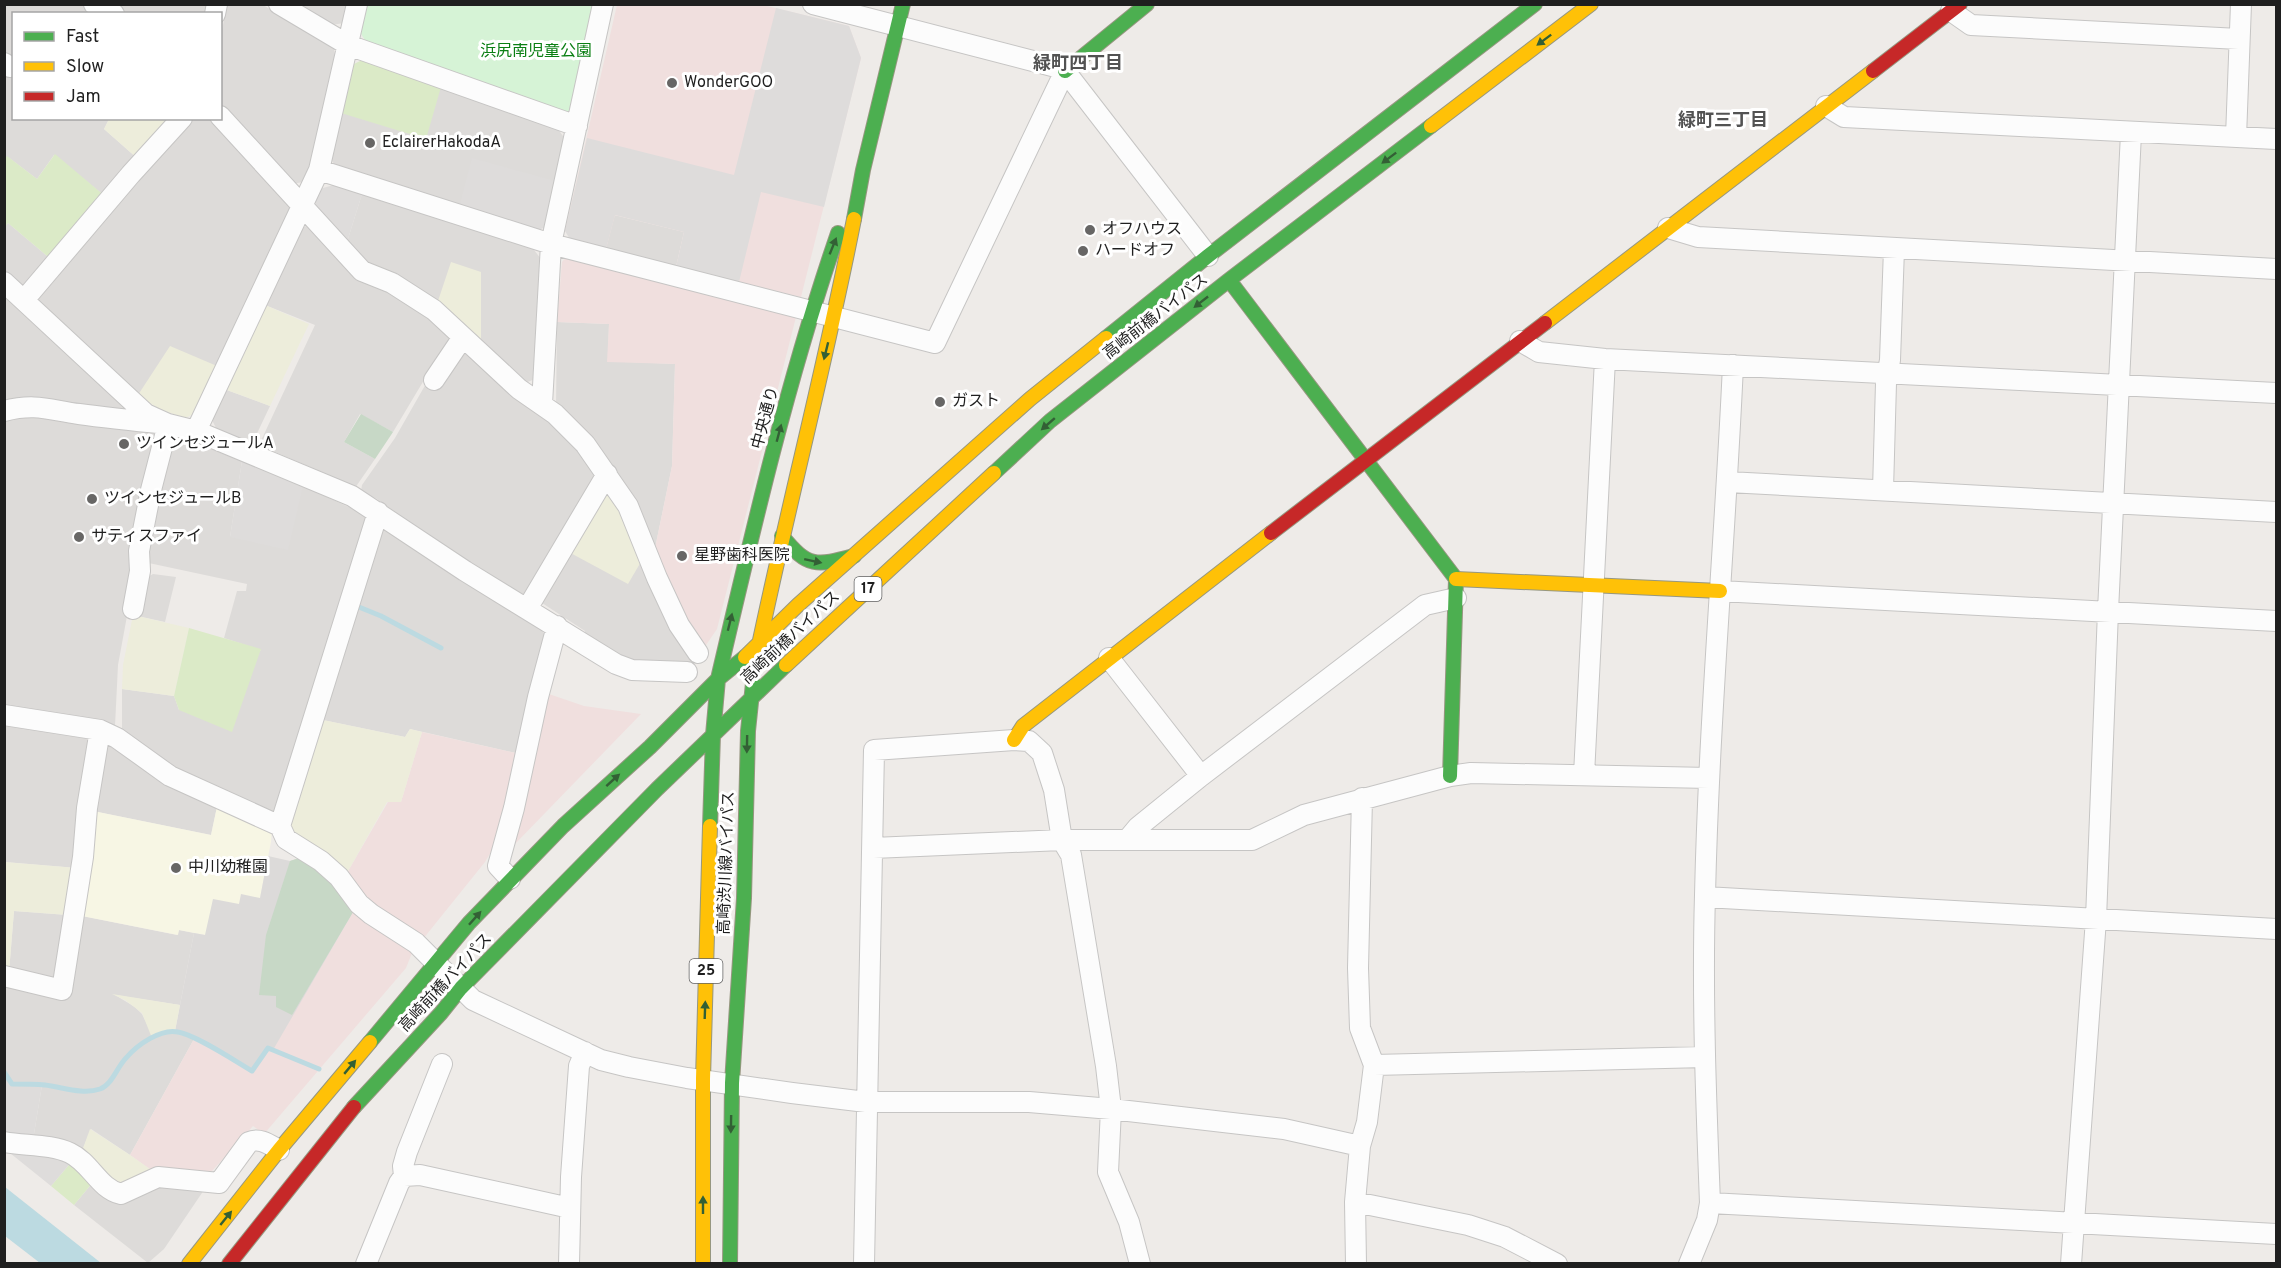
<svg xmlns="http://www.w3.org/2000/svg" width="2281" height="1268" font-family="Overpass,'Noto Sans JP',sans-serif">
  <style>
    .residential { fill: #dddbd9 }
    .commercial { fill: #f0dfde }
    .education { fill: #f7f6e4 }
    .religious { fill: #dcdad9 }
    .farmland { fill: #ededdb }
    .grass { fill: #dbeac7 }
    .cemetery { fill: #c7d8c6 }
    .park { fill: #d6f3d6 }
    .parking { fill: #dedcdb }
    .water { fill: #bcdae1 }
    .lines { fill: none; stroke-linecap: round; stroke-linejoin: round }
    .stream { stroke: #bcdae1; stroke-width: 5 }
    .street-casing { stroke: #c6c5c4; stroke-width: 22 }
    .fast-casing { stroke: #969780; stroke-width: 16 }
    .slow-casing { stroke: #969780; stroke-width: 16 }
    .jam-casing { stroke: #969780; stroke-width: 16 }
    .street { stroke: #fcfcfc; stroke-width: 20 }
    .fast { stroke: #4caf50; stroke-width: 14 }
    .slow { stroke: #ffc107; stroke-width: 14 }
    .jam { stroke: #c62828; stroke-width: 14 }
    .oneway { fill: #336035 }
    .poi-dot { fill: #676665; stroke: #fff; stroke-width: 2 }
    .labels { text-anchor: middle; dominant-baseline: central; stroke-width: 6; stroke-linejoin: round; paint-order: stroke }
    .shield { fill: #fff; stroke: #626262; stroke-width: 1.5 }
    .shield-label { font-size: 15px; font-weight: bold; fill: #1f1f1f }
    .park-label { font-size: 16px; fill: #0b7f14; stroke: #fff }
    .poi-label { font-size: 16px; fill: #1f1f1f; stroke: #fff; text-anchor: start }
    .street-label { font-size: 16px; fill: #1f1f1f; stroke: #fff }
    .neighbourhood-label { font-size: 18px; font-weight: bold; fill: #525252; stroke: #fff }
  </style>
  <rect width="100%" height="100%" fill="#eeebe8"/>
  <path class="residential" d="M 4,5 L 83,5 L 102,13 L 14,14 L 13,63 L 5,57 Z
    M 105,5 L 211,5 L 208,14 L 125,13 Z
    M 227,5 L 263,5 L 334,47 L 335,62 L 311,167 L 303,182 L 292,184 L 221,108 L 221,35 Z
    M 297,5 L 348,5 L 344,23 L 331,25 Z
    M 4,69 L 13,69 L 14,118 L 109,119 L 104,129 L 138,159 L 106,197 L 54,155 L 37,179 L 8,157 L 5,160 Z
    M 441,87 L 558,129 L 565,139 L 555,181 L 459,208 L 337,168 L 330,158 L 341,113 Z
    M 187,119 L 215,119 L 289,196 L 291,211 L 217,366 L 138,395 L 34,300 Z
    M 362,194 L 531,246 L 541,259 L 535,379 L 525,383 L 437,304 L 370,267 L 347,242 Z
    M 614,215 L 684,232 L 676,267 L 606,249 Z
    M 8,223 L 53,261 L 26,291 L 5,271 L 4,227 Z
    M 308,225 L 385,287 L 430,316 L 456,339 L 427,375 L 393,432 L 360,414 L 344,442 L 375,459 L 355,488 L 345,482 L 259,445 L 315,325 L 265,305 L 302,228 Z
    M 4,291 L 126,406 L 120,416 L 5,407 Z
    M 557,322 L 609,324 L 608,361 L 675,364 L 672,466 L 653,558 L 556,406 Z
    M 459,349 L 467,350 L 567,437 L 601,477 L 527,600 L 474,568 L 391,511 L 377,499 L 361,491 L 362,485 L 395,438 L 427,382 Z
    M 224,389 L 270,406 L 252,444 L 217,430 L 211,418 Z
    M 22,410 L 161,431 L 118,665 L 115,726 L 5,709 L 5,415 Z
    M 171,434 L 242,461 L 230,537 L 303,486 L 368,516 L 276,816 L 171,772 L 122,730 L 122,689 L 174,696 L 179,710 L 261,650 L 224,638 L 237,591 L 246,591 L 247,584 L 144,562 Z
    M 385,527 L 540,628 L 545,635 L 516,753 L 410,729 L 405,737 L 318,719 L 378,531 Z
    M 565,550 L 642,560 L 695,658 L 689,666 L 644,667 L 583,641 L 585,631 L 539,601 Z
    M 153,574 L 176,577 L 165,622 L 133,615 L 141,581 Z
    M 4,723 L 88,734 L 94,740 L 77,868 L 5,862 Z
    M 107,742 L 218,802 L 211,835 L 93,811 Z
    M 14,911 L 68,915 L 60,979 L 9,972 Z
    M 77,915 L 177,935 L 179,930 L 194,933 L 180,1005 L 115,995 L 135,1007 L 142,1014 L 150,1030 L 161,1033 L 179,1032 L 194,1039 L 130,1155 L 91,1129 L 82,1151 L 33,1140 L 42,1085 L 12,1084 L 5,1072 L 4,979 L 67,995 Z
    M 94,1181 L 155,1183 L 206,1187 L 164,1249 L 148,1263 L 74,1205 Z"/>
  <path class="commercial" d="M 617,5 L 763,5 L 849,26 L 861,58 L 801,297 L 676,267 L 684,232 L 615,215 L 606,249 L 565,231 Z
    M 566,257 L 797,313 L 717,629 L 704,648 L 687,627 L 653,558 L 672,466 L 675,364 L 607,362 L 609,324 L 557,322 L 562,262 Z
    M 546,693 L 584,706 L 641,714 L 515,844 L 531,757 Z
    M 422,732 L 516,753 L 498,840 L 485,862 L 423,939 L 369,904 L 347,873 L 388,802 L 401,802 Z
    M 356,907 L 414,948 L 406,968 L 264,1134 L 253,1126 L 212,1171 L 201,1177 L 154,1172 L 130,1155 L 194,1039 L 216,1050 L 268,1048 L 273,1049 Z"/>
  <path class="education" d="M 218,802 L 272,827 L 271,842 L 260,898 L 239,904 L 205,935 L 179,930 L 178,935 L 77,915 L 93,811 L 211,835 Z"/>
  <path class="religious" d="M 268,856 L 290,861 L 299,858 L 356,907 L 273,1050 L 268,1048 L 252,1071 L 216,1050 L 175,1031 L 194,933 L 205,935 L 213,899 L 239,904 L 241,894 L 260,898 Z"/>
  <path class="farmland" d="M 109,119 L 176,119 L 138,159 L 104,129 Z
    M 451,262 L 481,272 L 481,343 L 437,304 Z
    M 265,305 L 309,324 L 270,406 L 224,389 Z
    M 170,346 L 217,366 L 194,414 L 185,418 L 159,409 L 138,395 Z
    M 605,484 L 612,493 L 642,560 L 628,584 L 565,550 Z
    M 133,615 L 189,628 L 174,696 L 122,689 L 123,665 Z
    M 318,719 L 405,737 L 410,729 L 422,732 L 401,802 L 387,802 L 347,873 L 294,837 L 286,823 Z
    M 4,862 L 77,868 L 68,915 L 14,911 L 9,972 L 4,971 Z
    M 112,994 L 180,1005 L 175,1031 L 161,1033 L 152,1038 L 142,1013 L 125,1000 Z
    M 90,1129 L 130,1155 L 154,1172 L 115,1187 L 82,1151 Z"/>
  <path class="grass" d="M 364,59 L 441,87 L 426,139 L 341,113 L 352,65 Z
    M 55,154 L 106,197 L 53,261 L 8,223 L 5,227 L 4,160 L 7,156 L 37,179 Z
    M 189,628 L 261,649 L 232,732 L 179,710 L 174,696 Z
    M 73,1160 L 94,1181 L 74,1205 L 51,1186 Z"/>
  <path class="cemetery" d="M 361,414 L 393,432 L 375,459 L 344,442 Z
    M 299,858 L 307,858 L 356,907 L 292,1015 L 276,1007 L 276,996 L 259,995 L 266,935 L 290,861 Z"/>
  <path class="park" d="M 366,5 L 595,5 L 572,110 L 564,113 L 366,42 L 360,32 Z"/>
  <path class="parking" d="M 776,8 L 849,26 L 861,58 L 824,207 L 761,192 L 739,282 L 676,267 L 684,232 L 615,215 L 606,249 L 571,241 L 565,231 L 587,138 L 734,175 Z
    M 472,158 L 555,181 L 546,227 L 536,231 L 459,208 Z
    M 334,185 L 362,194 L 347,242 L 318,211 L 315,202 L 319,189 Z
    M 242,461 L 303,486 L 288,550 L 230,537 Z
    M 4,1072 L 12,1084 L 42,1085 L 33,1140 L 5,1137 Z
    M 5,1149 L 73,1160 L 51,1186 Z"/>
  <path class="water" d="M 4,1187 L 5,1187 L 101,1263 L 40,1263 L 5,1236 Z"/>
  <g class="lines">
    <path class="stream" d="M 354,605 L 381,616 L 441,648
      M 4,1072 L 12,1084 C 23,1084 34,1084 45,1085 C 62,1087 83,1095 100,1089 C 112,1085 117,1067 126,1058 C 137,1045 161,1028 178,1032 C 196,1035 235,1061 252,1071 L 268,1048 L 319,1069"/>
    <defs>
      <path id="street" d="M 94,4 L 114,14
        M 279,4 L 348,45 L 577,126
        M 813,4 L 1060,68 L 1065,71 L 1208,256
        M 1951,11 L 1971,25 L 2239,39
        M 215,14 L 217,4
        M 4,63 L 10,67
        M 1826,106 L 1844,117 L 2276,139
        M 220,116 L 362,271 L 392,283 L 434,310 L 519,389 L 555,414 L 585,444 L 628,506 L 657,578 L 679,625 L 698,653
        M 2236,137 L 2241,4
        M 319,170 L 551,244 L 935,343 L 1065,71
        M 1668,228 L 1698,237 L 2276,269
        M 4,282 L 146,414 L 168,424 L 196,431 L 352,496 L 465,571 L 616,664 L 632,670 L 687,672
        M 24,300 L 131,174 L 182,118
        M 1520,341 L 1539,352 L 1605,359 L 2276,393
        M 434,380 L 463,337
        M 542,404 L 551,244 L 603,4
        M 4,411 C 36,403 49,410 79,414 C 108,418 138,421 168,424 L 151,490 L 139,551 L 140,571 L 133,609
        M 196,431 L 319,170 L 357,4
        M 1728,482 L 2276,512
        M 1883,490 L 1886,383 L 1890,360 L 1894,249
        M 1720,591 L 2276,621
        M 527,609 L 607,474
        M 1109,658 L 1201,776
        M 4,715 L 100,730 L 117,738 L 170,776 L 280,826 L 286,839 L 321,861 L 339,877 L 359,904 L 371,914 L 416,943 L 473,1000 L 601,1060 L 629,1067 L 687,1078 L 792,1093 L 866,1102 L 1029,1102 L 1111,1109 L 1284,1129 L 1360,1146
        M 1584,775 L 1605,359
        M 1362,798 L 1358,968 L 1360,1028 L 1374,1065
        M 280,826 L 378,512
        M 1128,839 L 1138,827 L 1201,776 L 1425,605 L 1456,598
        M 873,848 L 1062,840 L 1252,840 L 1304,815 L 1450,776 L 1471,773 L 1709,778
        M 510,879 L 498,866 L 514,808 L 538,697 L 557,626
        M 1705,897 L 2276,929
        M 4,976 L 62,990 L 83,857 L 87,808 L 100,730
        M 4,1142 C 25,1146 51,1144 70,1153 C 91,1163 99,1189 121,1194 L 158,1177 L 219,1183 L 249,1142 C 260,1137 270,1145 279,1150
        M 404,1176 L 403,1166 L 407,1152 L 442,1064
        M 1355,1202 L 1468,1225 L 1505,1237 L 1557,1264
        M 1710,1203 L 2276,1234
        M 366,1264 L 399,1183 L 404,1176 L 420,1175 L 570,1208
        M 569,1264 L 571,1177 L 579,1066 L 585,1052
        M 864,1264 L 874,750 L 1014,740 L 1029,741 L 1042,753 L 1054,790 L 1062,840 L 1071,855 L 1106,1066 L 1111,1109 L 1108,1172 L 1129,1222 L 1140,1264
        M 1356,1264 L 1355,1202 L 1360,1146 L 1367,1122 L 1374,1065 L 1705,1057
        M 1689,1264 L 1707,1220 L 1710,1203 C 1706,1100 1702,997 1705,895 C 1709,718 1725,542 1733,365
        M 2071,1264 L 2096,919 L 2108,611 L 2131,133"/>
      <path id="fast" d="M 1065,71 L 1147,4
        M 854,219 L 863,170 L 903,4
        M 1229,280 L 1456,579 L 1450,776
        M 1106,338 L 1208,256 L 1535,4
        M 994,473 L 1050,421 L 1229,280 L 1431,126
        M 782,536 C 808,568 816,566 854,556
        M 718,679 C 753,529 788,378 838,233
        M 710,826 L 713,735 L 718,679
        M 370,1042 L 469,923 L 563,826 L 650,747 L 718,679 L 745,657
        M 354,1107 L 441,1013 L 461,988 L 657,789 L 786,665
        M 730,1264 L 732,1083 L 744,898 L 748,731 L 753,683"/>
      <path id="slow" d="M 1431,126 L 1591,4
        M 1545,323 L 1873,71
        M 1456,579 L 1720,591
        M 759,645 C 789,502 826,362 854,219
        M 745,657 L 798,605 L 1030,399 L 1106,338
        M 786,665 L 994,473
        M 1014,740 L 1023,726 L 1271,533
        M 189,1264 L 279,1150 L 370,1042
        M 703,1264 L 703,1079 L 710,826"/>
      <path id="jam" d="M 1873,71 L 1960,4
        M 1271,533 L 1545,323
        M 229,1264 L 354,1107"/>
    </defs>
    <use href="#street" class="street-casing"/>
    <use href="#fast" class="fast-casing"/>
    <use href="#slow" class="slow-casing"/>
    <use href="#jam" class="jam-casing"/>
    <use href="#street" class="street"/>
    <use href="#fast" class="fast"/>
    <use href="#slow" class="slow"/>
    <use href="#jam" class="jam"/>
  </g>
  <defs><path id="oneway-solid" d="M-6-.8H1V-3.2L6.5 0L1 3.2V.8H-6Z" transform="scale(1.5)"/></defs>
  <g class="oneway">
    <use href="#oneway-solid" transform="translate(1544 40) rotate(143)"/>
    <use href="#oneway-solid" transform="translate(1389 158) rotate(143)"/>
    <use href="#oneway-solid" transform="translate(833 246) rotate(-68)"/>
    <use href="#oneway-solid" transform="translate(1201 302) rotate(142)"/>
    <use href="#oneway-solid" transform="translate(826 351) rotate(104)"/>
    <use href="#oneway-solid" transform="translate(1048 424) rotate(139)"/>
    <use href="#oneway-solid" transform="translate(779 433) rotate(-75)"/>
    <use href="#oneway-solid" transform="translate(813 561) rotate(12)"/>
    <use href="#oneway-solid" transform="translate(730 622) rotate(-76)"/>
    <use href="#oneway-solid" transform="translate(747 744) rotate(91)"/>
    <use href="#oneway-solid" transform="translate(613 780) rotate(-42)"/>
    <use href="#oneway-solid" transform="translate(475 918) rotate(-48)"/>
    <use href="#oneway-solid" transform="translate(705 1010) rotate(-88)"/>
    <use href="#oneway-solid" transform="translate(350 1067) rotate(-50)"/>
    <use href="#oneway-solid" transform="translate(731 1124) rotate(91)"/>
    <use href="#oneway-solid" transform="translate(703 1205) rotate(-90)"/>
    <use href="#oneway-solid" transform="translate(226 1218) rotate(-51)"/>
  </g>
  <g class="poi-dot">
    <circle cx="672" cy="83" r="6"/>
    <circle cx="370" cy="143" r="6"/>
    <circle cx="1090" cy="230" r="6"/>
    <circle cx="1083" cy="251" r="6"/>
    <circle cx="940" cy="402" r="6"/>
    <circle cx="124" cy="444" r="6"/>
    <circle cx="92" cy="499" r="6"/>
    <circle cx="79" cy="537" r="6"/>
    <circle cx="682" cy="556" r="6"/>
    <circle cx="176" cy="868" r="6"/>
  </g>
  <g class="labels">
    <g class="shield">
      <rect x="854.5" y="577" width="27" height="24" rx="4.5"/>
      <rect x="689.5" y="959" width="33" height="24" rx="4.5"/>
    </g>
    <g class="shield-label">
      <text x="868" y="589">17</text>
      <text x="706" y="971">25</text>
    </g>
    <g class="park-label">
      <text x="536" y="52">浜尻南児童公園</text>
    </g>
    <g class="poi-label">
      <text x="684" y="83">WonderGOO</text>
      <text x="382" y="143">EclairerHakodaA</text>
      <text x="1102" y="230">オフハウス</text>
      <text x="1095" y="251">ハードオフ</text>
      <text x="952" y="402">ガスト</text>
      <text x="136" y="444">ツインセジュールA</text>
      <text x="104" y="499">ツインセジュールB</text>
      <text x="91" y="537">サティスファイ</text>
      <text x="694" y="556">星野歯科医院</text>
      <text x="188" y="868">中川幼稚園</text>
    </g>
    <g class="street-label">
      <text transform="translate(1156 317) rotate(-38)">高崎前橋バイパス</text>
      <text transform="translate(766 418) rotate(-75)">中央通り</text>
      <text transform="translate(791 638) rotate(-43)">高崎前橋バイパス</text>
      <text transform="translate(727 863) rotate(-88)">高崎渋川線バイパス</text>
      <text transform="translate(446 983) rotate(-47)">高崎前橋バイパス</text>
    </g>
    <g class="neighbourhood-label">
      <text x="1078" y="64">緑町四丁目</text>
      <text x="1723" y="121">緑町三丁目</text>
    </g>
  </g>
  <rect width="2281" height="1268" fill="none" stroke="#1f1f1f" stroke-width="12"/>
  <rect x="12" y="12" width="210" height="108" fill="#ffffff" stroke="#a5a5a5" stroke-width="1.5"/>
  <rect x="24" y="32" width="30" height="9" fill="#4caf50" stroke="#a5a5a5" stroke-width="1.5"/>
  <text x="66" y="42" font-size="18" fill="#1f1f1f">Fast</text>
  <rect x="24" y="62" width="30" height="9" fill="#ffc107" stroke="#a5a5a5" stroke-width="1.5"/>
  <text x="66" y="72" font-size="18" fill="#1f1f1f">Slow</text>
  <rect x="24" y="92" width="30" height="9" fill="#c62828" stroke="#a5a5a5" stroke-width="1.5"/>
  <text x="66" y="102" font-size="18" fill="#1f1f1f">Jam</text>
</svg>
